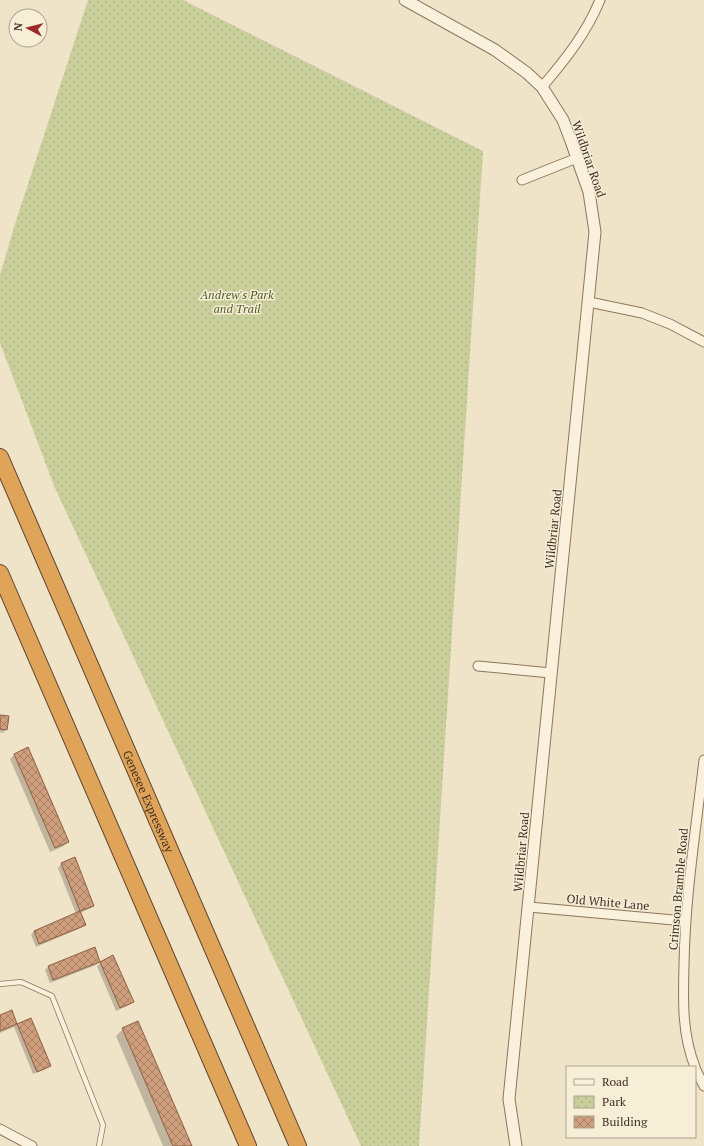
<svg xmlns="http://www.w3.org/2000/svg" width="704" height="1146" font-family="'PT Serif',serif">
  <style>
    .park { fill: url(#park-dots) }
    .shadow { fill: #0003 }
    .building { fill: url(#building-cross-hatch); stroke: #8d5f41 }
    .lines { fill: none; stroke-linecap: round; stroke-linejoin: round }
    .service-casing { stroke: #8d765c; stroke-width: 6 }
    .minor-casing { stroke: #8d765c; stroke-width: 11 }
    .tertiary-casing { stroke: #8d765c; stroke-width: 13 }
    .motorway-casing { stroke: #5b4430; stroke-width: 18 }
    .service { stroke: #faf1dc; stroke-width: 4.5 }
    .minor { stroke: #faf1dc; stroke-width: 9 }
    .tertiary { stroke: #faf1dc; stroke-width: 11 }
    .motorway { stroke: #e0a458; stroke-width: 16 }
    .labels { text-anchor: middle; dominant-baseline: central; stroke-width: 3; stroke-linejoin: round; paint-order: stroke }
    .street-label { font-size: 12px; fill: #3d2e20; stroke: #f7eed8 }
    .park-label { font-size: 12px; font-style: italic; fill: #4d5a26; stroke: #f7eed8 }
  </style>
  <defs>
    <pattern id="park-dots" width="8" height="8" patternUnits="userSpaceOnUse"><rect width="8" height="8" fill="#c9cf9b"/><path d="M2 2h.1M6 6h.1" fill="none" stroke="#aeb285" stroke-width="1.8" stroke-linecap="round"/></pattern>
    <pattern id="building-cross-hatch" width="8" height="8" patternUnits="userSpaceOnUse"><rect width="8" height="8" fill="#cf9f7d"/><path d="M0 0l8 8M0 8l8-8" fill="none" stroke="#a98266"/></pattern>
  </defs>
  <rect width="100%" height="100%" fill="#f0e4c8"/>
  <path class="park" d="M 88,0 L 183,0 L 483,151 L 419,1146 L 361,1146 L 55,488 L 0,343 L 0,275 L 15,224 Z"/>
  <path class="shadow" d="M 0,716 L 6,729 L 3,733 L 0,732 Z
    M 14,755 L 68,841 L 64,846 L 50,852 L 10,759 Z
    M 75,859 L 93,906 L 89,909 L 80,913 L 85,925 L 81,928 L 36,947 L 31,935 L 34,931 L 76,914 L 58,868 L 61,864 Z
    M 94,949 L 99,962 L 96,965 L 50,983 L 45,970 L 48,967 Z
    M 101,963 L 133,1001 L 129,1005 L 116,1011 L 97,966 Z
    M 12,1011 L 17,1025 L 31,1020 L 50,1065 L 46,1069 L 33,1074 L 14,1027 L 0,1033 L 0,1016 Z
    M 123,1029 L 191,1146 L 163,1146 L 116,1036 Z"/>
  <path class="building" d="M 0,715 L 9,716 L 7,730 L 0,729 Z
    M 28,747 L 69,842 L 55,848 L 14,754 Z
    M 75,857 L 94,906 L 80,911 L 61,863 Z
    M 80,911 L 86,925 L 39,944 L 34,931 Z
    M 95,947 L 100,962 L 53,980 L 48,966 Z
    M 113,955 L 134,1002 L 120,1008 L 100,962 Z
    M 12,1010 L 17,1024 L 0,1031 L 0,1015 Z
    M 31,1018 L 51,1066 L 37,1072 L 17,1024 Z
    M 138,1021 L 192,1146 L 173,1146 L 122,1028 Z"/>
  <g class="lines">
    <defs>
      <path id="service" d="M 0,984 L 21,982 L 52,996 L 103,1125 L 99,1146"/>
      <path id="minor" d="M 542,87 C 565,60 586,34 600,0
        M 522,180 L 577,158
        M 589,302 L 642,313 L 670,324 L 704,342
        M 478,666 L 551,673
        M 529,907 L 685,921
        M 695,1067 C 682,1034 683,1001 684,965 C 685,897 696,828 704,760
        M 695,1068 L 704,1086
        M 0,1129 L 32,1146"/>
      <path id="tertiary" d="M 405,0 L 495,50 L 527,73 L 542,87 L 563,120 L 571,141 L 589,192 L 595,232 L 509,1099 L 516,1146"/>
      <g id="motorway">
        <path id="s1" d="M 0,457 L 298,1146"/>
        <path d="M 0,573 L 248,1146"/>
      </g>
    </defs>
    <use href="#service" class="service-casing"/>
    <use href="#minor" class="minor-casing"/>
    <use href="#tertiary" class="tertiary-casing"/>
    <use href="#motorway" class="motorway-casing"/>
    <use href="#service" class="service"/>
    <use href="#minor" class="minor"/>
    <use href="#tertiary" class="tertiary"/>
    <use href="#motorway" class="motorway"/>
  </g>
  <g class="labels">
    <g class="street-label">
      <text transform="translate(589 159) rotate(71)">Wildbriar Road</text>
      <text transform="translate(553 529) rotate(-84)">Wildbriar Road</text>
      <text stroke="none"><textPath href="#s1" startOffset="375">Genesee Expressway</textPath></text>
      <text transform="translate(521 852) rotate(-85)">Wildbriar Road</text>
      <text transform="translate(678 889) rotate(-85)">Crimson Bramble Road</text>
      <text transform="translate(608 902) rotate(5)">Old White Lane</text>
    </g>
    <g class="park-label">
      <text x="237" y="294">Andrew's Park<tspan x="237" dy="14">and Trail</tspan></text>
    </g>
  </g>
  <rect x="566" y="1066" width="130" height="72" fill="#f7eed8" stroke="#ada18e"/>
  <rect x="574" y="1079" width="20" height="6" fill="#faf1dc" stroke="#ada18e"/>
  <text x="602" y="1086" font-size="12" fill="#3d2e20">Road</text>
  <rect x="574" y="1096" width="20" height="12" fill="url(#park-dots)" stroke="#ada18e"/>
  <text x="602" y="1106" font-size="12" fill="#3d2e20">Park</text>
  <rect x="574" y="1116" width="20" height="12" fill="url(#building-cross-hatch)" stroke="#ada18e"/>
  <text x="602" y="1126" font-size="12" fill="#3d2e20">Building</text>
  <g transform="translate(28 28) rotate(277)"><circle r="19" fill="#f7eed8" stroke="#ada18e"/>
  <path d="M0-3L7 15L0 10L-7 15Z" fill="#9e2a2b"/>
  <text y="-6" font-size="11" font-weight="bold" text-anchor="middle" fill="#3d2e20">N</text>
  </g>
</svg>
